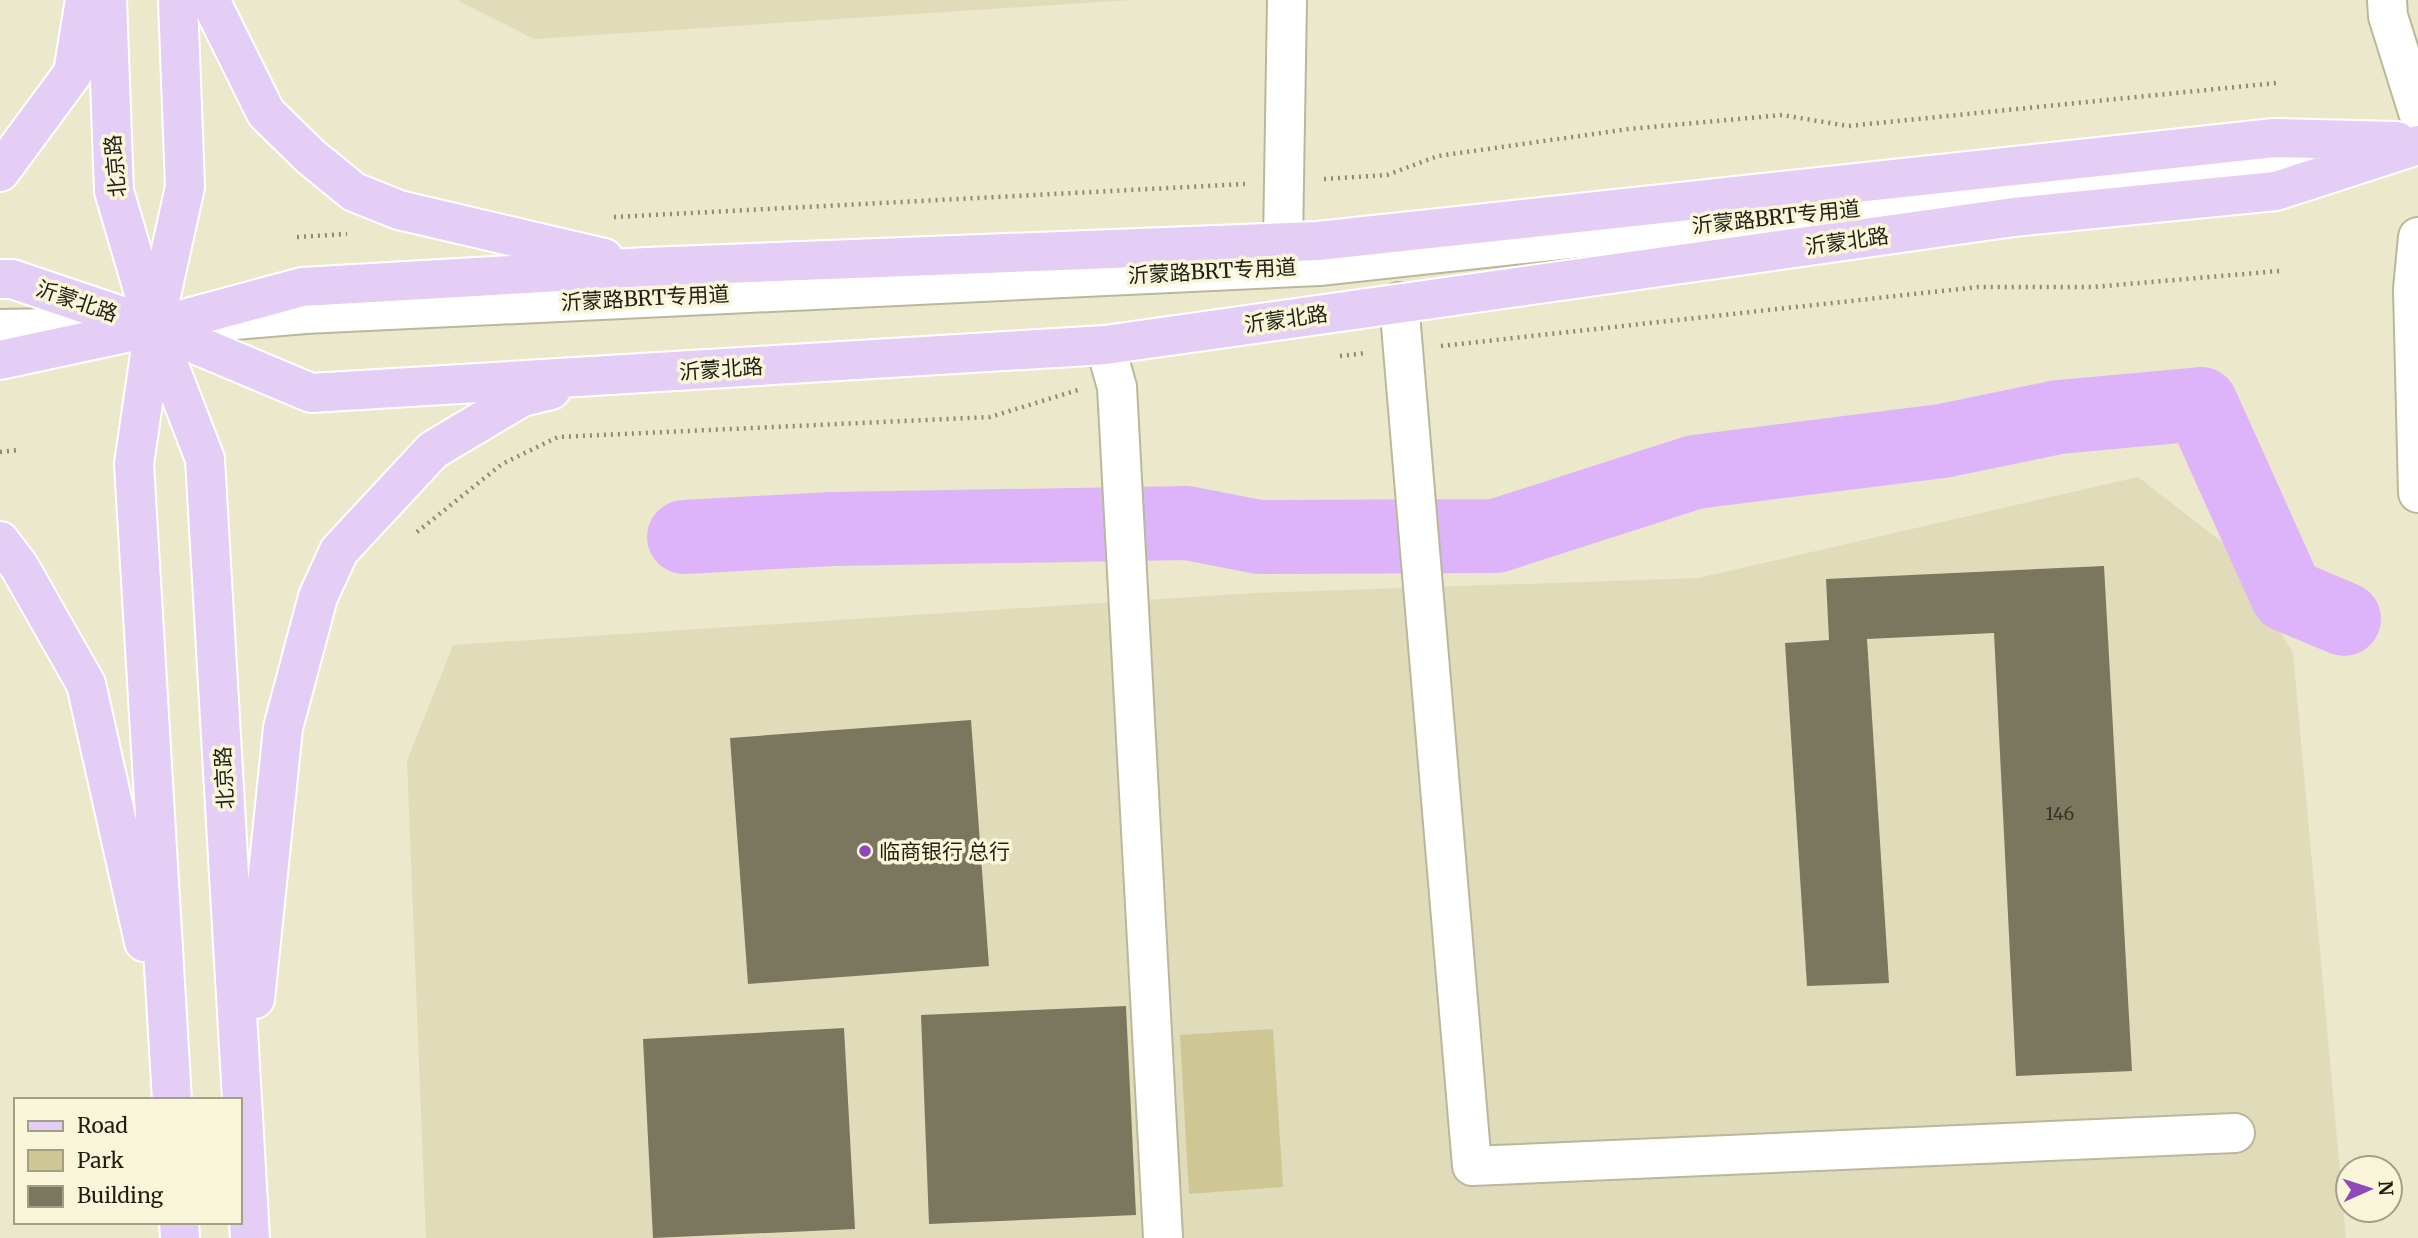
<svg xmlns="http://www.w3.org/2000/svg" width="2418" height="1238" font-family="Merriweather,'Noto Sans SC',serif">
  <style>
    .built { fill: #e0dbb8 }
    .green { fill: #cec794 }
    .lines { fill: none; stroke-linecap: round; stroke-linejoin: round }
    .river { stroke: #ddb4fa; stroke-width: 74 }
    .building { fill: #7b775e }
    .minor-casing { stroke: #bbb79b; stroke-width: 42 }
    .major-casing { stroke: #fff; stroke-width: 42 }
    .path { stroke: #8d8a75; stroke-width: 4.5; stroke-dasharray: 2 5; stroke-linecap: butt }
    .minor { stroke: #fff; stroke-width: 38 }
    .major { stroke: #e5cef5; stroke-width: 38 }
    .poi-dot { fill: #8f47ba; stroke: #f9f5d8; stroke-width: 2.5 }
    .labels { text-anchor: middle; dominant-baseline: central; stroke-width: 7; stroke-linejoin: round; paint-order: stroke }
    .number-label { font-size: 18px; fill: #363426 }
    .street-label { font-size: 21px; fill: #1f1e13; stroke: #f9f5d8 }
    .poi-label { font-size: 21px; fill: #1f1e13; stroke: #f9f5d8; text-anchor: start }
  </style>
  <rect width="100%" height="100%" fill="#ece8cb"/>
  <path class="built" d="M 457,0 L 1130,0 L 534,39 Z
    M 2138,477 L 2228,547 L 2293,653 L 2346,1238 L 426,1238 L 407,761 L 453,645 L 1254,593 L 1698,578 Z"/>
  <path class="green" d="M 1273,1029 L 1283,1187 L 1189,1194 L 1180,1035 Z"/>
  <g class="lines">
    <path class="river" d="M 684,537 L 832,529 L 1187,523 L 1259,537 L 1496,536 L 1695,472 L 1942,441 L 2059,417 L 2201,404 L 2287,595 L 2344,619"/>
  </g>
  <path class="building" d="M 2104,566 L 2132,1071 L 2016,1076 L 1994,633 L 1867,639 L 1889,983 L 1807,986 L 1785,643 L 1829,640 L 1826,579 Z
    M 971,720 L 989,966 L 748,984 L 730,738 Z
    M 1126,1006 L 1136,1215 L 929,1224 L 921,1015 Z
    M 844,1028 L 855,1229 L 653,1238 L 643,1039 Z"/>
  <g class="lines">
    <defs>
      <path id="minor" d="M 2387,0 L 2388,16 L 2418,112
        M 2418,237 L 2413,289 L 2418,493
        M 1283,242 L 1287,0
        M 1399,302 L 1472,1166 L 2235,1133
        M 213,322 L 305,314 L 1319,266 L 2275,163 L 2364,151
        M 0,329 L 111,327
        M 1105,345 L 1117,387 L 1163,1237"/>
      <path id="major" d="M 107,0 L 114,191 L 154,327 L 205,459 L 250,1238
        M 210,0 L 266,113 L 311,157 L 354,192 L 399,210 L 604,258
        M 0,172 L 73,73 L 85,0
        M 0,279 L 12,279 L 154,327 L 311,393 L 1105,345 L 2014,217 L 2276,191 L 2418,145
        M 0,360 L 154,327 L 302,287 L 647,267 L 1318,241 L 2274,138 L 2397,141
        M 0,541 L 19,566 L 86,684 L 144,942
        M 255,999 L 283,728 L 318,597 L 339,551 L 433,450 L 522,397 L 551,390
        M 172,1100 L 134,464 L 154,327 L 185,187 L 178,0
        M 179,1222 L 180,1238"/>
    </defs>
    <use href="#minor" class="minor-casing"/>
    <use href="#major" class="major-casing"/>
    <path class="path" d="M 1324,179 L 1387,175 L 1438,156 L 1629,129 L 1782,115 L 1848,126 L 2276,83
      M 614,217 L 1245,184
      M 297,237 L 347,234
      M 1441,346 L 1978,287 L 2093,287 L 2279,271
      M 1340,356 L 1366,353
      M 0,452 L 18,450
      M 417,532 L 502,464 L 558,437 L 990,417 L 1078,390"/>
    <use href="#minor" class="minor"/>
    <use href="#major" class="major"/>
  </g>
  <circle class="poi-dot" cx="865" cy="851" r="7"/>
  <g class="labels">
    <g class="number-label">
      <text x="2060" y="813">146</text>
    </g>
    <g class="street-label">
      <text transform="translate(115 166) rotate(-95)">北京路</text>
      <text transform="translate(1776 217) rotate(-6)">沂蒙路BRT专用道</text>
      <text transform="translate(1847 241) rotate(-8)">沂蒙北路</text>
      <text transform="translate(1212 271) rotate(-3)">沂蒙路BRT专用道</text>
      <text transform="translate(645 298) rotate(-3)">沂蒙路BRT专用道</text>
      <text transform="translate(77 301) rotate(19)">沂蒙北路</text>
      <text transform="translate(1286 319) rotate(-8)">沂蒙北路</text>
      <text transform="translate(721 369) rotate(-4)">沂蒙北路</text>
      <text transform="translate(224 778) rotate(-93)">北京路</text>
    </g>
    <g class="poi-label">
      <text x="879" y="851">临商银行 总行</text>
    </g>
  </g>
  <rect x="14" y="1098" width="228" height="126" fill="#f9f5d8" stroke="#a29f89" stroke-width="2"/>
  <rect x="28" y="1121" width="35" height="10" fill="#e5cef5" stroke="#a29f89" stroke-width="2"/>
  <text x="77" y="1133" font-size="21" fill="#1f1e13">Road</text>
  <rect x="28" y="1150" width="35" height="21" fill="#cec794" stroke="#a29f89" stroke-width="2"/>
  <text x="77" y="1168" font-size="21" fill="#1f1e13">Park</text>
  <rect x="28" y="1186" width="35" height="21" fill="#7b775e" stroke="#a29f89" stroke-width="2"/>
  <text x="77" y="1203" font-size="21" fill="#1f1e13">Building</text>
  <g transform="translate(2369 1189) rotate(87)"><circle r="33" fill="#f9f5d8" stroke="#a29f89" stroke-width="2"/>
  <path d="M0-5L12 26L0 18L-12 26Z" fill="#8f47ba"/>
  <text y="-10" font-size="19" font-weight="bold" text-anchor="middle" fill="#1f1e13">N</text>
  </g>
</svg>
